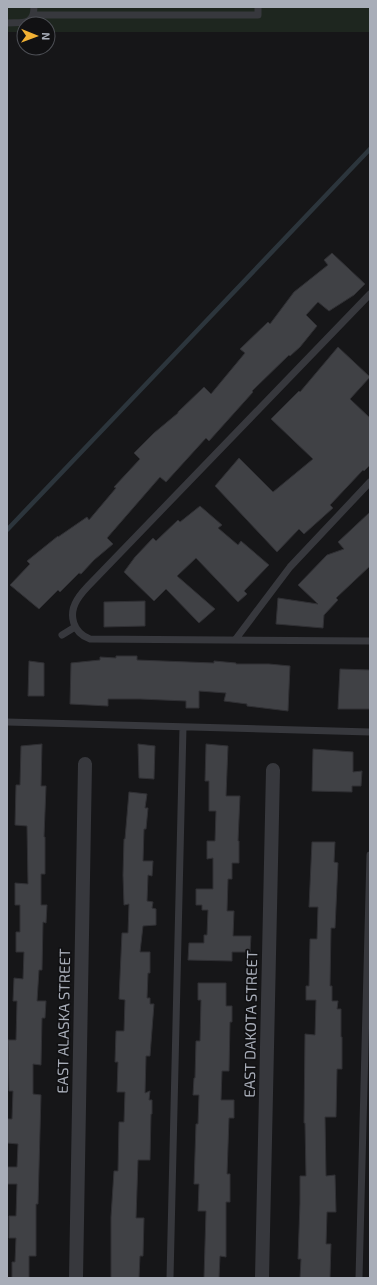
<svg xmlns="http://www.w3.org/2000/svg" width="377" height="1285" font-family="'Exo 2',sans-serif">
  <style>
    .green { fill: #1e261f }
    .lines { fill: none; stroke-linecap: round; stroke-linejoin: round }
    .stream { stroke: #2c353c; stroke-width: 4.5 }
    .building { fill: #404145; stroke: #303034 }
    .service { stroke: #37383d; stroke-width: 7 }
    .minor { stroke: #37383d; stroke-width: 14 }
    .labels { text-anchor: middle; dominant-baseline: central; stroke-width: 3.5; stroke-linejoin: round; paint-order: stroke }
    .street-label { font-size: 15px; fill: #a8adb8; stroke: #111113 }
  </style>
  <rect width="100%" height="100%" fill="#161618"/>
  <path class="green" d="M 7,7 L 370,7 L 370,32 L 48,32 L 48,24 L 24,24 L 24,32 L 7,32 Z"/>
  <g class="lines">
    <path class="stream" d="M 7,530 L 370,149"/>
  </g>
  <path class="building" d="M 332,253 L 365,284 L 354,295 L 329,311 L 318,302 L 306,315 L 317,326 L 300,347 L 290,356 L 289,355 L 252,391 L 253,392 L 209,441 L 206,438 L 166,482 L 160,477 L 107,538 L 113,544 L 94,560 L 81,574 L 79,573 L 60,592 L 58,590 L 39,609 L 10,585 L 30,564 L 27,561 L 58,536 L 58,537 L 87,517 L 89,520 L 116,488 L 114,487 L 140,459 L 134,453 L 154,433 L 178,413 L 178,412 L 204,387 L 211,394 L 245,353 L 240,349 L 268,322 L 270,324 L 294,292 L 328,265 L 324,260 Z
    M 338,347 L 370,377 L 350,399 L 370,418 L 370,465 L 364,471 L 363,470 L 330,505 L 333,508 L 304,534 L 299,529 L 277,552 L 215,486 L 239,458 L 273,492 L 313,459 L 271,419 L 299,391 L 300,392 Z
    M 200,506 L 222,525 L 218,528 L 238,545 L 241,541 L 269,565 L 244,591 L 247,594 L 238,602 L 196,558 L 177,576 L 215,609 L 199,623 L 166,589 L 154,601 L 124,572 L 135,557 L 153,538 L 156,541 L 178,520 L 180,522 Z
    M 370,512 L 370,566 L 336,598 L 338,600 L 324,615 L 323,628 L 276,624 L 278,598 L 318,604 L 298,585 L 327,555 L 344,549 L 338,542 Z
    M 145,601 L 145,626 L 104,627 L 104,602 Z
    M 116,656 L 137,656 L 137,660 L 214,663 L 214,661 L 236,663 L 236,664 L 269,664 L 290,666 L 288,711 L 247,706 L 247,704 L 224,701 L 226,693 L 199,691 L 199,708 L 186,708 L 186,701 L 140,699 L 108,699 L 108,706 L 70,704 L 71,663 L 100,660 L 100,657 L 116,658 Z
    M 29,661 L 44,663 L 44,696 L 28,696 Z
    M 340,669 L 370,670 L 370,709 L 338,709 Z
    M 42,744 L 41,786 L 46,786 L 44,837 L 45,837 L 45,874 L 41,874 L 41,905 L 47,905 L 46,923 L 43,922 L 42,970 L 39,970 L 37,1001 L 46,1001 L 45,1018 L 42,1018 L 41,1065 L 33,1064 L 33,1094 L 41,1095 L 38,1204 L 36,1204 L 36,1256 L 29,1256 L 29,1278 L 12,1278 L 12,1262 L 15,1262 L 16,1238 L 9,1238 L 9,1216 L 16,1216 L 17,1184 L 7,1184 L 7,1167 L 17,1167 L 18,1144 L 7,1143 L 7,1119 L 12,1119 L 13,1091 L 9,1091 L 8,1040 L 16,1040 L 17,1001 L 13,1001 L 14,978 L 23,979 L 24,952 L 16,952 L 16,932 L 20,932 L 20,905 L 15,905 L 15,883 L 28,884 L 27,826 L 15,825 L 16,785 L 20,785 L 21,746 Z
    M 138,744 L 155,746 L 154,779 L 139,778 Z
    M 206,744 L 228,746 L 226,796 L 240,796 L 238,841 L 239,841 L 239,863 L 232,863 L 232,879 L 228,879 L 227,911 L 234,911 L 233,936 L 251,936 L 250,952 L 232,952 L 232,961 L 188,960 L 189,943 L 204,943 L 204,935 L 207,935 L 208,910 L 202,910 L 202,905 L 196,905 L 196,889 L 213,889 L 213,858 L 207,859 L 207,841 L 215,841 L 216,811 L 209,811 L 209,781 L 205,781 Z
    M 313,749 L 353,752 L 353,772 L 362,771 L 361,786 L 352,786 L 352,792 L 312,791 Z
    M 129,792 L 147,794 L 145,808 L 148,808 L 146,829 L 144,829 L 143,861 L 153,861 L 152,876 L 148,875 L 147,901 L 153,902 L 152,908 L 156,909 L 156,925 L 143,926 L 140,952 L 150,952 L 150,973 L 148,973 L 147,998 L 150,998 L 150,1004 L 154,1004 L 150,1056 L 146,1056 L 145,1093 L 150,1091 L 149,1100 L 152,1100 L 152,1114 L 151,1114 L 150,1160 L 138,1160 L 136,1218 L 144,1218 L 143,1256 L 140,1256 L 139,1278 L 111,1278 L 111,1217 L 114,1171 L 118,1171 L 119,1122 L 124,1122 L 125,1092 L 117,1092 L 118,1062 L 115,1062 L 116,1031 L 124,1031 L 125,1000 L 119,999 L 122,933 L 128,933 L 129,904 L 124,905 L 123,875 L 124,839 L 125,839 Z
    M 312,842 L 335,842 L 334,862 L 338,863 L 335,928 L 331,928 L 330,986 L 332,986 L 332,1001 L 338,1001 L 337,1009 L 341,1009 L 341,1037 L 342,1037 L 342,1069 L 337,1069 L 336,1117 L 325,1117 L 326,1176 L 335,1175 L 336,1212 L 327,1212 L 326,1244 L 331,1244 L 330,1278 L 300,1278 L 301,1259 L 298,1259 L 300,1203 L 300,1176 L 306,1176 L 305,1123 L 304,1123 L 305,1034 L 315,1035 L 316,1000 L 306,1000 L 306,986 L 309,986 L 310,939 L 317,939 L 318,907 L 309,907 Z
    M 198,983 L 226,983 L 226,1006 L 232,1006 L 232,1022 L 230,1022 L 229,1071 L 222,1071 L 221,1100 L 234,1100 L 234,1118 L 229,1118 L 227,1174 L 230,1174 L 230,1202 L 226,1202 L 226,1257 L 220,1256 L 219,1278 L 204,1278 L 206,1211 L 198,1211 L 199,1184 L 194,1184 L 196,1124 L 198,1124 L 199,1095 L 193,1095 L 194,1078 L 195,1078 L 196,1041 L 200,1041 L 201,1000 L 198,1000 Z"/>
  <g class="lines">
    <path class="service" d="M 34,15 L 258,15 L 258,7
      M 7,23 C 21,22 34,26 34,7
      M 370,294 L 93,581 C 87,587 81,593 77,600 C 68,615 73,633 90,639 L 370,641
      M 62,635 L 75,627
      M 235,640 L 290,567 L 370,482
      M 7,722 L 370,732
      M 170,1278 L 183,727
      M 359,1278 L 370,855"/>
    <path class="minor" d="M 76,1278 L 85,764
      M 262,1278 L 273,770"/>
  </g>
  <g class="labels">
    <g class="street-label">
      <text transform="translate(63 1021) rotate(-89)">EAST ALASKA STREET</text>
      <text transform="translate(250 1024) rotate(-89)">EAST DAKOTA STREET</text>
    </g>
  </g>
  <rect width="377" height="1285" fill="none" stroke="#a8adb8" stroke-width="16"/>
  <g transform="translate(36 36) rotate(91)"><circle r="19" fill="#111113" stroke="#4d4f55"/>
  <path d="M0-3L7 15L0 10L-7 15Z" fill="#f2b134"/>
  <text y="-6" font-size="11" font-weight="bold" text-anchor="middle" fill="#a8adb8">N</text>
  </g>
</svg>
